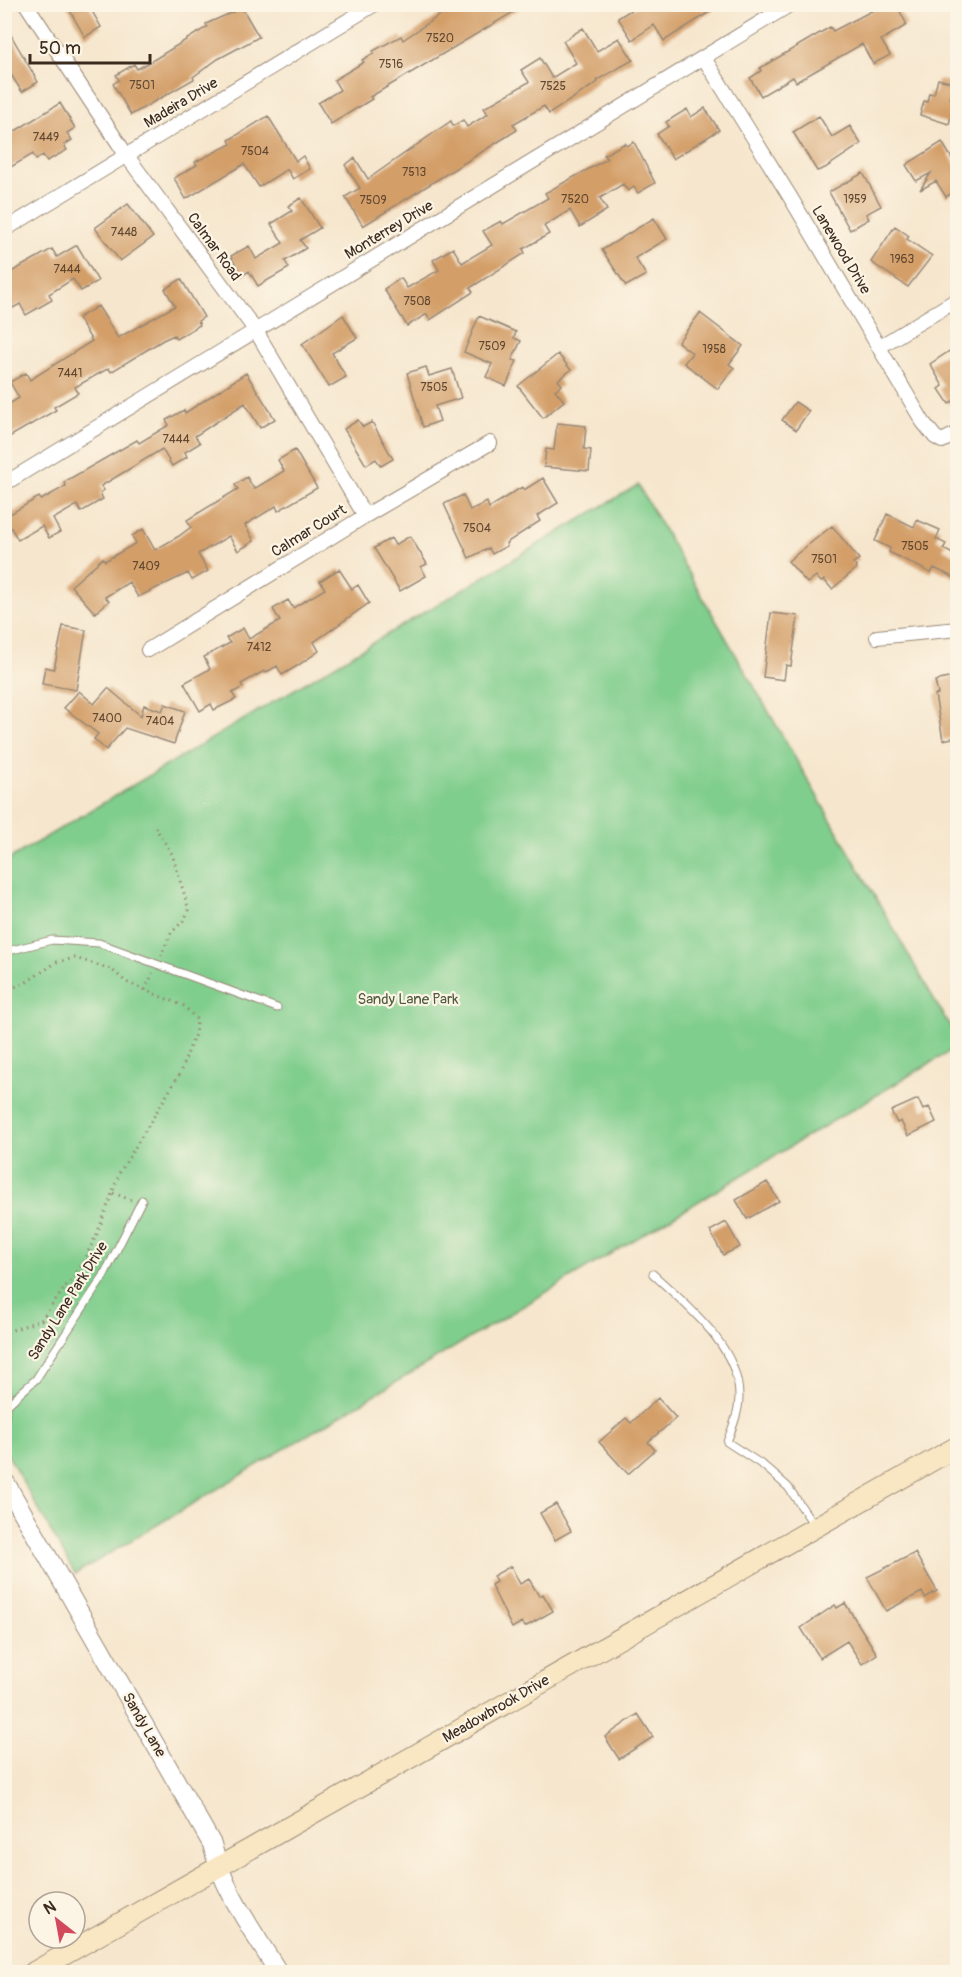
<svg xmlns="http://www.w3.org/2000/svg" width="962" height="1977" font-family="Pangolin,sans-serif">
  <style>
    .green { fill: #80ce8d; stroke: #5e7c56; stroke-width: 1.5 }
    .building { fill: #d39e67 }
    .lines { fill: none; stroke-linecap: round; stroke-linejoin: round }
    .service-casing { stroke: #988876; stroke-width: 9 }
    .minor-casing { stroke: #988876; stroke-width: 16 }
    .tertiary-casing { stroke: #988876; stroke-width: 20 }
    .secondary-casing { stroke: #988876; stroke-width: 22 }
    .path { stroke: #988876; stroke-width: 3; stroke-dasharray: 1.5 4.5; stroke-linecap: butt }
    .service { stroke: #fff; stroke-width: 7 }
    .minor { stroke: #fff; stroke-width: 14 }
    .tertiary { stroke: #fff; stroke-width: 18 }
    .secondary { stroke: #f9e7c3; stroke-width: 20 }
    .labels { text-anchor: middle; dominant-baseline: central; stroke-width: 4.5; stroke-linejoin: round; paint-order: stroke }
    .number-label { font-size: 12px; fill: #614730 }
    .street-label { font-size: 15px; fill: #3b2a1e; stroke: #fcf5e5 }
    .park-label { font-size: 15px; fill: #505b3f; stroke: #fcf5e5 }
  </style>
  <rect width="100%" height="100%" fill="#fcf5e5"/>
  <filter id="ink" filterUnits="userSpaceOnUse"><feTurbulence type="fractalNoise" baseFrequency=".0167" numOctaves="2"/><feDisplacementMap in="SourceGraphic" scale="12" xChannelSelector="R" yChannelSelector="G"/><feConvolveMatrix kernelMatrix="1 2 1 2 8 2 1 2 1" color-interpolation-filters="sRGB"/></filter>
  <filter id="wash" filterUnits="userSpaceOnUse"><feTurbulence type="fractalNoise" baseFrequency=".008" numOctaves="4" result="noise"/><feDisplacementMap in="SourceGraphic" scale="24" xChannelSelector="R" yChannelSelector="G"/><feGaussianBlur stdDeviation="1.35" result="paint"/><feColorMatrix in="noise" values="0 0 0 0 0 0 0 0 0 0 0 0 0 0 0 0 0 1.4 0 .05"/><feComposite in="paint" operator="in"/></filter>
  <g filter="url(#wash)">
    <rect width="100%" height="100%" fill="#f6e6cd"/>
    <path class="green" d="M 638,485 L 957,1039 L 957,1047 L 75,1574 L 5,1450 L 4,862 Z"/>
    <g id="blocks">
      <path class="building" d="M 66,4 L 88,4 L 101,27 L 85,37 Z
        M 456,4 L 527,4 L 370,97 L 372,99 L 331,124 L 318,103 L 340,90 L 334,80 L 364,62 L 362,60 L 374,53 L 373,51 L 401,36 L 403,40 Z
        M 640,4 L 722,4 L 664,41 L 654,25 L 632,40 L 618,18 Z
        M 885,4 L 896,4 L 907,25 L 881,40 L 890,55 L 873,64 L 862,44 L 796,82 L 793,77 L 761,96 L 750,78 L 761,71 L 760,68 L 830,27 L 833,31 Z
        M 242,8 L 259,37 L 218,59 L 193,77 L 194,79 L 131,115 L 113,84 L 119,80 L 116,75 L 134,64 L 137,69 L 155,59 L 207,27 L 206,24 Z
        M 4,23 L 38,82 L 22,92 L 10,73 L 4,76 Z
        M 583,28 L 597,51 L 619,38 L 633,60 L 597,80 L 598,82 L 549,114 L 544,106 L 513,124 L 517,130 L 363,226 L 345,197 L 360,188 L 345,165 L 355,158 L 368,179 L 451,121 L 453,126 L 463,120 L 467,127 L 488,114 L 484,108 L 529,82 L 521,70 L 540,58 L 552,78 L 576,63 L 563,41 Z
        M 938,79 L 954,83 L 949,98 L 955,100 L 949,124 L 920,115 L 924,101 L 927,102 L 929,93 L 934,94 Z
        M 60,103 L 75,128 L 67,133 L 72,140 L 64,145 L 67,150 L 47,161 L 43,155 L 36,160 L 33,154 L 4,171 L 4,138 Z
        M 705,108 L 719,130 L 673,159 L 657,134 L 669,126 L 666,122 L 687,109 L 691,117 Z
        M 268,116 L 296,161 L 303,156 L 310,169 L 293,179 L 287,169 L 259,187 L 244,164 L 186,199 L 174,178 L 197,165 L 195,162 L 231,144 L 229,140 Z
        M 819,116 L 832,137 L 850,126 L 861,144 L 825,168 L 817,171 L 793,132 Z
        M 634,142 L 655,183 L 638,193 L 634,187 L 628,191 L 623,184 L 600,198 L 607,210 L 580,227 L 570,210 L 544,226 L 549,234 L 523,249 L 525,253 L 470,288 L 473,292 L 430,320 L 427,314 L 407,326 L 384,289 L 401,278 L 407,288 L 439,270 L 433,260 L 453,248 L 462,263 L 492,245 L 483,231 L 501,221 L 503,224 L 548,198 L 545,193 L 607,159 L 604,155 L 625,143 L 627,146 Z
        M 942,142 L 957,167 L 957,190 L 946,197 L 936,181 L 920,190 L 931,173 L 916,181 L 906,165 Z
        M 863,173 L 881,206 L 866,214 L 869,219 L 850,230 L 829,192 Z
        M 301,198 L 320,228 L 300,240 L 306,248 L 285,261 L 289,268 L 258,286 L 249,271 L 242,276 L 231,256 L 249,246 L 256,259 L 283,243 L 271,224 L 292,211 L 288,206 Z
        M 128,204 L 153,237 L 120,261 L 95,228 Z
        M 654,218 L 667,239 L 635,258 L 646,275 L 626,286 L 602,250 Z
        M 895,226 L 909,236 L 907,239 L 932,256 L 908,287 L 871,262 Z
        M 77,245 L 98,281 L 81,291 L 73,279 L 49,294 L 52,300 L 26,315 L 20,304 L 4,313 L 4,276 L 52,249 L 57,257 Z
        M 181,279 L 204,317 L 198,321 L 200,325 L 176,339 L 174,335 L 163,340 L 111,372 L 109,368 L 75,387 L 78,393 L 54,407 L 56,410 L 4,440 L 4,407 L 19,398 L 10,382 L 26,373 L 30,380 L 92,341 L 78,318 L 98,306 L 118,338 L 175,306 L 165,289 Z
        M 700,313 L 743,346 L 729,364 L 734,368 L 718,389 L 684,363 L 692,353 L 678,342 Z
        M 343,315 L 357,338 L 332,353 L 346,377 L 329,387 L 302,344 Z
        M 479,316 L 516,332 L 514,338 L 521,341 L 512,360 L 517,361 L 506,386 L 486,377 L 492,364 L 464,352 Z
        M 957,346 L 957,398 L 949,404 L 939,389 L 943,386 L 930,364 Z
        M 558,354 L 571,370 L 558,380 L 562,385 L 555,390 L 564,401 L 543,418 L 518,386 Z
        M 426,367 L 429,376 L 452,369 L 461,398 L 435,406 L 440,421 L 423,427 L 407,373 Z
        M 246,373 L 275,419 L 260,428 L 245,403 L 195,436 L 200,443 L 185,452 L 187,457 L 172,466 L 162,449 L 101,486 L 104,490 L 100,493 L 103,499 L 81,512 L 77,505 L 53,519 L 60,532 L 49,538 L 42,526 L 18,540 L 5,517 L 39,497 L 41,500 L 66,486 L 64,482 L 137,440 L 139,443 L 169,425 L 166,420 L 184,410 L 185,413 Z
        M 795,402 L 809,411 L 796,430 L 782,420 Z
        M 358,420 L 363,427 L 372,422 L 393,459 L 381,466 L 376,459 L 366,465 L 344,429 Z
        M 557,423 L 586,426 L 584,449 L 591,450 L 589,471 L 544,467 L 546,449 L 554,450 Z
        M 295,450 L 317,488 L 278,511 L 276,506 L 245,525 L 254,541 L 238,551 L 229,536 L 198,554 L 208,571 L 192,580 L 188,573 L 138,597 L 129,582 L 105,597 L 109,601 L 95,613 L 71,586 L 103,558 L 105,561 L 136,543 L 132,536 L 143,529 L 155,550 L 179,536 L 191,527 L 187,520 L 238,489 L 235,485 L 247,477 L 254,489 L 284,471 L 278,460 Z
        M 543,478 L 558,503 L 537,516 L 540,521 L 506,543 L 507,546 L 492,554 L 489,548 L 469,558 L 444,504 L 463,495 L 470,510 L 487,502 L 489,508 L 522,487 L 524,490 Z
        M 887,514 L 914,527 L 917,520 L 940,530 L 936,539 L 946,544 L 943,549 L 957,556 L 957,579 L 934,568 L 931,573 L 889,552 L 890,548 L 875,541 Z
        M 832,526 L 859,559 L 853,563 L 857,568 L 832,589 L 824,580 L 821,582 L 816,576 L 807,583 L 788,561 Z
        M 410,536 L 427,564 L 421,567 L 426,576 L 400,591 L 374,548 L 391,538 L 395,545 Z
        M 339,569 L 352,589 L 358,585 L 369,603 L 314,642 L 319,651 L 297,666 L 282,675 L 277,666 L 265,673 L 264,671 L 241,684 L 243,687 L 232,693 L 236,699 L 214,710 L 211,704 L 200,711 L 184,683 L 210,669 L 204,657 L 230,643 L 226,638 L 243,628 L 249,639 L 280,621 L 273,609 L 288,600 L 293,608 L 325,589 L 320,581 Z
        M 771,613 L 798,616 L 791,666 L 786,665 L 784,680 L 763,677 Z
        M 63,626 L 86,630 L 76,690 L 42,684 L 45,667 L 54,669 Z
        M 957,676 L 957,737 L 943,740 L 935,695 L 938,694 L 935,681 Z
        M 108,688 L 141,716 L 144,705 L 162,711 L 165,704 L 185,711 L 174,744 L 125,728 L 106,750 L 94,739 L 98,734 L 64,708 L 79,691 L 94,704 Z
        M 918,1099 L 923,1110 L 929,1107 L 936,1122 L 908,1136 L 901,1121 L 897,1123 L 891,1111 Z
        M 767,1182 L 779,1201 L 747,1219 L 736,1200 Z
        M 726,1222 L 740,1247 L 723,1255 L 710,1231 Z
        M 658,1398 L 676,1418 L 648,1442 L 655,1450 L 628,1474 L 599,1442 L 626,1418 L 631,1423 Z
        M 556,1504 L 571,1531 L 555,1540 L 540,1513 Z
        M 915,1553 L 937,1591 L 925,1598 L 922,1592 L 886,1611 L 867,1577 Z
        M 511,1566 L 520,1584 L 529,1579 L 539,1596 L 543,1594 L 553,1611 L 525,1627 L 522,1622 L 512,1628 L 491,1585 L 496,1582 L 493,1576 Z
        M 845,1603 L 877,1654 L 862,1664 L 847,1641 L 820,1658 L 801,1628 L 835,1605 L 837,1608 Z
        M 638,1714 L 653,1737 L 619,1759 L 605,1737 Z"/>
    </g>
  </g>
  <g filter="url(#ink)">
    <use href="#blocks" fill-opacity="0" stroke="#988876" stroke-width="1.5"/>
    <g class="lines">
      <defs>
        <path id="service" d="M 4,952 L 52,940 L 99,943 L 277,1008
          M 653,1274 C 687,1306 739,1346 739,1397 C 739,1413 732,1428 727,1442 L 764,1466 L 788,1487 L 814,1525
          M 4,1408 L 36,1379 L 103,1277 L 142,1200"/>
        <path id="minor" d="M 26,4 L 127,156 L 256,331 L 365,516
          M 704,58 L 792,200 L 923,422 L 935,437 L 942,441 L 958,433
          M 4,230 L 375,4
          M 879,347 L 958,299
          M 4,484 L 791,4
          M 877,637 L 958,629
          M 148,650 L 365,516 L 490,443"/>
        <path id="tertiary" d="M 4,1480 L 212,1844 C 223,1891 254,1932 278,1972"/>
        <path id="secondary" d="M 34,1972 L 958,1446"/>
      </defs>
      <use href="#service" class="service-casing"/>
      <use href="#minor" class="minor-casing"/>
      <use href="#tertiary" class="tertiary-casing"/>
      <use href="#secondary" class="secondary-casing"/>
      <path class="path" d="M 155,827 L 172,854 L 189,910 L 184,920 L 171,933 L 161,956
        M 145,990 L 153,973
        M 4,991 L 25,983 L 57,962 L 75,958 L 111,969 L 126,982 L 184,1006 L 197,1020 L 195,1034 L 179,1075 L 120,1172 L 97,1234 L 81,1266 L 41,1320 L 4,1333
        M 113,1193 L 131,1200"/>
      <use href="#service" class="service"/>
      <use href="#minor" class="minor"/>
      <use href="#tertiary" class="tertiary"/>
      <use href="#secondary" class="secondary"/>
    </g>
  </g>
  <g class="labels">
    <g class="number-label">
      <text x="440" y="38">7520</text>
      <text x="391" y="64">7516</text>
      <text x="142" y="85">7501</text>
      <text x="553" y="86">7525</text>
      <text x="46" y="137">7449</text>
      <text x="255" y="151">7504</text>
      <text x="414" y="172">7513</text>
      <text x="575" y="199">7520</text>
      <text x="855" y="199">1959</text>
      <text x="373" y="200">7509</text>
      <text x="124" y="232">7448</text>
      <text x="902" y="259">1963</text>
      <text x="67" y="269">7444</text>
      <text x="417" y="301">7508</text>
      <text x="492" y="346">7509</text>
      <text x="714" y="349">1958</text>
      <text x="70" y="373">7441</text>
      <text x="434" y="387">7505</text>
      <text x="176" y="439">7444</text>
      <text x="477" y="528">7504</text>
      <text x="915" y="546">7505</text>
      <text x="824" y="559">7501</text>
      <text x="146" y="566">7409</text>
      <text x="259" y="647">7412</text>
      <text x="107" y="718">7400</text>
      <text x="160" y="721">7404</text>
    </g>
    <g class="street-label">
      <text transform="translate(181 103) rotate(-31)">Madeira Drive</text>
      <text transform="translate(389 230) rotate(-31)">Monterrey Drive</text>
      <text transform="translate(214 247) rotate(54)">Calmar Road</text>
      <text transform="translate(841 250) rotate(59)">Lanewood Drive</text>
      <text transform="translate(309 531) rotate(-32)">Calmar Court</text>
      <text transform="translate(68 1301) rotate(-58)">Sandy Lane Park Drive</text>
      <text transform="translate(496 1709) rotate(-30)">Meadowbrook Drive</text>
      <text transform="translate(144 1725) rotate(60)">Sandy Lane</text>
    </g>
    <g class="park-label">
      <text x="408" y="999">Sandy Lane Park</text>
    </g>
  </g>
  <rect width="962" height="1977" fill="none" stroke="#fcf5e5" stroke-width="24"/>
  <g transform="translate(57 1920) rotate(329)"><circle r="28" fill="#fcf5e5" stroke="#afa495" stroke-width="1.5"/>
  <path d="M0-4.5L10 22L0 15L-10 22Z" fill="#d1495b"/>
  <text y="-9" font-size="16" font-weight="bold" text-anchor="middle" fill="#3b2a1e">N</text>
  </g>
  <path d="M30 54v9h120v-9" fill="none" stroke="#3b2a1e" stroke-width="3"/>
  <text x="39" y="54" font-size="18" fill="#3b2a1e" stroke="#fcf5e5" stroke-width="4.5" paint-order="stroke">50 m</text>
</svg>
